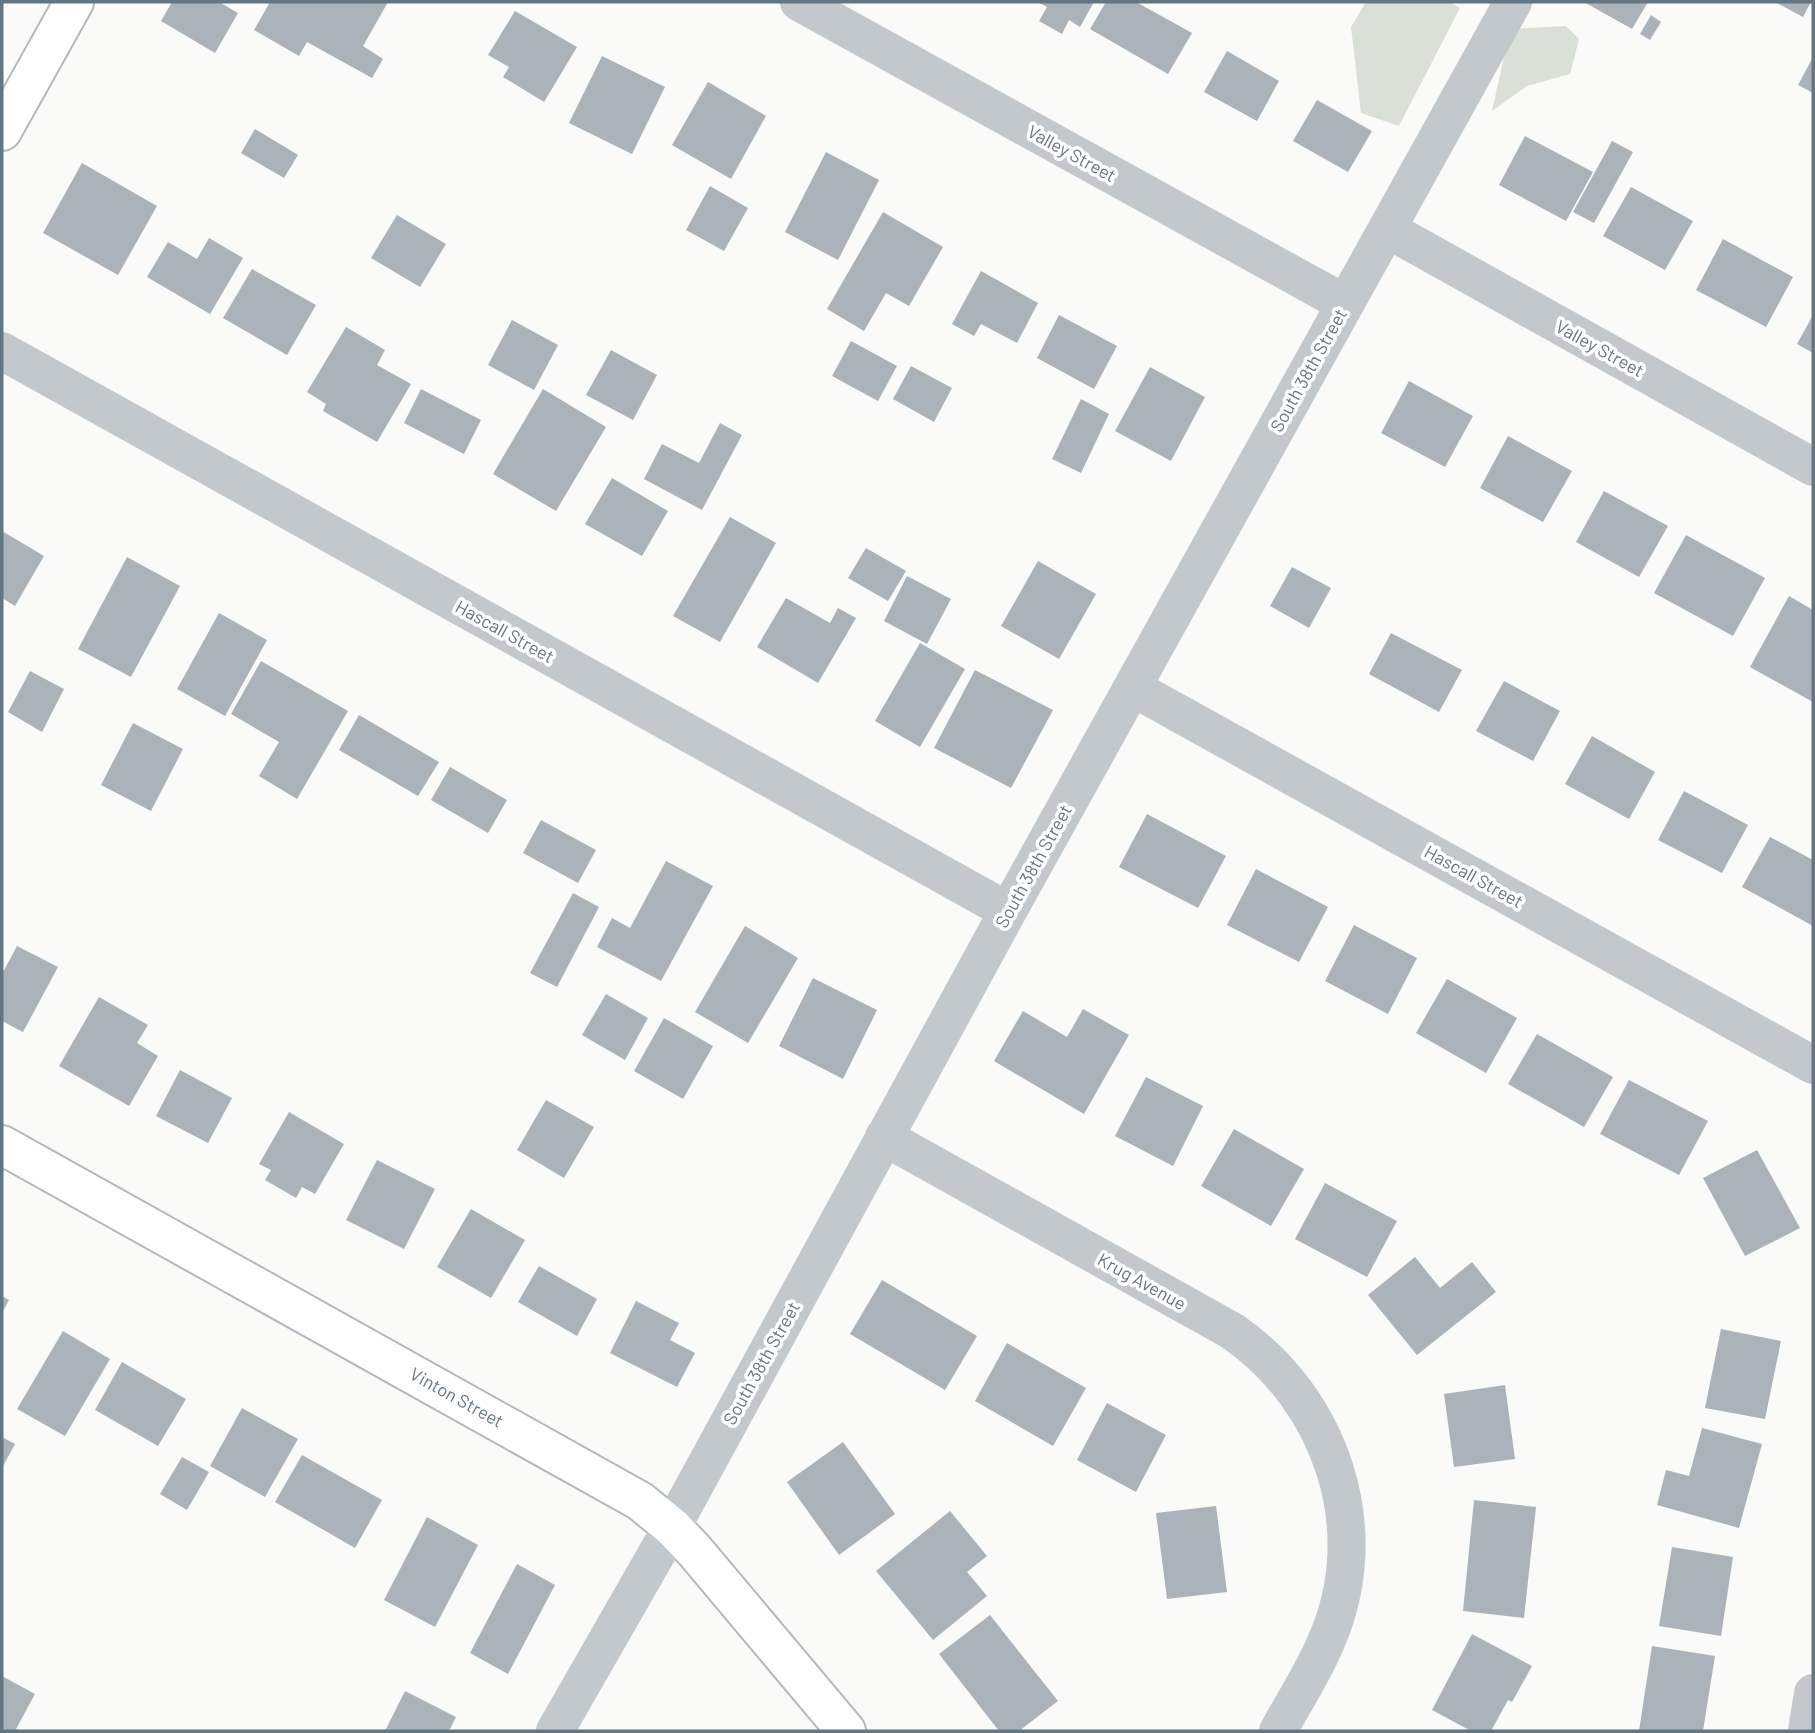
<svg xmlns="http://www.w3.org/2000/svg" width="1815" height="1733" font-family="Barlow,sans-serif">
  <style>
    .green { fill: #dadfd7 }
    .building { fill: #aab3b9 }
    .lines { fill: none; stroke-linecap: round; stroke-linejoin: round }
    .secondary-casing { stroke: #b3babf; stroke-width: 42 }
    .street { stroke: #c3c8cc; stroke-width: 38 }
    .secondary { stroke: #fff; stroke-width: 38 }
    .labels { text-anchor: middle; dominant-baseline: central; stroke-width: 7; stroke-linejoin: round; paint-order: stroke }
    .street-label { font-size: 18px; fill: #657683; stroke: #fff }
  </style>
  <rect width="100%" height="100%" fill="#fafaf8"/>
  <path class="green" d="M 1366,2 L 1450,2 L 1460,8 L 1399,126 L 1361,113 L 1351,27 Z
    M 1566,26 L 1579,39 L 1570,74 L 1527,86 L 1492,111 L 1510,29 Z"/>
  <path class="building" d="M 172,2 L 219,2 L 238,13 L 215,53 L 161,21 Z
    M 270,2 L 388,2 L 363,46 L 383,59 L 372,78 L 307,42 L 299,56 L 254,30 Z
    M 1037,2 L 1094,2 L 1080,27 L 1069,20 L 1062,34 L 1039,21 L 1047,7 Z
    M 1106,2 L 1136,2 L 1192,33 L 1168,74 L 1090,29 Z
    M 1584,2 L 1648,2 L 1632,29 Z
    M 1775,2 L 1811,2 L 1803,17 Z
    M 515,11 L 577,47 L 544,102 L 503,77 L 509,67 L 488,55 Z
    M 1651,15 L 1661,22 L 1650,40 L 1640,34 Z
    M 1227,51 L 1279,81 L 1257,121 L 1204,92 Z
    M 602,56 L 665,87 L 632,154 L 569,123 Z
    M 1813,57 L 1813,93 L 1798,85 Z
    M 708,82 L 766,116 L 731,179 L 672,145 Z
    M 1317,100 L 1372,131 L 1348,172 L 1293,141 Z
    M 255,129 L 298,155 L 284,178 L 241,153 Z
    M 1525,136 L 1593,172 L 1566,221 L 1499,185 Z
    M 1612,141 L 1633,152 L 1594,223 L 1573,212 Z
    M 826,152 L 879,180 L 838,260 L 785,232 Z
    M 82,163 L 157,206 L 118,275 L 43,233 Z
    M 710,186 L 748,208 L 724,251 L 686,230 Z
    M 1631,187 L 1693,221 L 1665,270 L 1603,236 Z
    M 883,212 L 943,247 L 909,306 L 886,293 L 864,331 L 827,309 Z
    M 397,215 L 446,244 L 420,287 L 371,258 Z
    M 209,238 L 243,258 L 210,314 L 147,277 L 168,242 L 197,259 Z
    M 1723,239 L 1793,277 L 1766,327 L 1696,290 Z
    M 252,269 L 316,305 L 287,355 L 223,318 Z
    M 981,271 L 1038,303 L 1017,343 L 981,324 L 974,336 L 952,324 Z
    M 1059,315 L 1117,346 L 1094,389 L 1037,358 Z
    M 1813,315 L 1813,353 L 1797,344 Z
    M 512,320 L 558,345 L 534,390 L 488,365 Z
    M 346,327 L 385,350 L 377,365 L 411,384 L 377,442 L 323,411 L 326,404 L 307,392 Z
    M 851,341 L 897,366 L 878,401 L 832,376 Z
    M 611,350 L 657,375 L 633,420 L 586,395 Z
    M 911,366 L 952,388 L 934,422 L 893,399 Z
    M 1150,367 L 1205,397 L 1171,461 L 1115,431 Z
    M 1409,381 L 1473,416 L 1445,467 L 1381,433 Z
    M 421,389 L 481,420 L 464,454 L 404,423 Z
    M 543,389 L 606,427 L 556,511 L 493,474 Z
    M 1081,399 L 1109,414 L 1081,473 L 1052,459 Z
    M 720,423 L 742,435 L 702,510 L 644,479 L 662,444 L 699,463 Z
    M 1508,436 L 1572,471 L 1543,522 L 1480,488 Z
    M 612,478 L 668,511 L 642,556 L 585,524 Z
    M 1604,491 L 1668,526 L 1639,577 L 1576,542 Z
    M 730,517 L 776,543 L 720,642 L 673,616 Z
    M 2,531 L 44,556 L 15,606 L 2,598 Z
    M 1686,535 L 1765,578 L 1733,636 L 1654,593 Z
    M 866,548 L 906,571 L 888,601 L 848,578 Z
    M 127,557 L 180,586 L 131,677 L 78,649 Z
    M 1038,561 L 1096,594 L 1059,659 L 1001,626 Z
    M 1292,567 L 1331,588 L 1309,628 L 1270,606 Z
    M 907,576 L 951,599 L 927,644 L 884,621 Z
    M 1789,596 L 1813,610 L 1813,702 L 1750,667 Z
    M 786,598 L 830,623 L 838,608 L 856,618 L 818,683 L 757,647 Z
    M 219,613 L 267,640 L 225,716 L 177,689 Z
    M 1391,633 L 1462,670 L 1439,712 L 1369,674 Z
    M 920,643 L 965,669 L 920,747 L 875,721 Z
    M 261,661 L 348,711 L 297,799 L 259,776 L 279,742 L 231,714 Z
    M 975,670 L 1053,710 L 1011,788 L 934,748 Z
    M 30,671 L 64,689 L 42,732 L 8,712 Z
    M 1504,681 L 1560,711 L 1533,761 L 1476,731 Z
    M 359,715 L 439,762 L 418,796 L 339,750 Z
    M 133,723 L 183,749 L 151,811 L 101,785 Z
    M 1592,736 L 1655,772 L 1629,819 L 1565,784 Z
    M 450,767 L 507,800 L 488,833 L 431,800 Z
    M 1684,791 L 1748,825 L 1722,873 L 1658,840 Z
    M 1147,814 L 1226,856 L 1198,908 L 1119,867 Z
    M 541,820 L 596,850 L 578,883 L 523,853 Z
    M 1770,837 L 1813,860 L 1813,926 L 1742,887 Z
    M 666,861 L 713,886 L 661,981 L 597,947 L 612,918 L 630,928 Z
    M 1256,869 L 1328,907 L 1299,962 L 1227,925 Z
    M 573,893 L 599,907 L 557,987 L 530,973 Z
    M 1354,925 L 1417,958 L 1388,1014 L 1325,981 Z
    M 745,926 L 798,958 L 748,1043 L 695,1012 Z
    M 17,946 L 58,967 L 23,1032 L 2,1021 L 2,974 Z
    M 813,978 L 877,1010 L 843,1079 L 779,1046 Z
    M 1447,979 L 1517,1018 L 1486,1073 L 1416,1033 Z
    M 606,994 L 648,1018 L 625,1060 L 582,1035 Z
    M 99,997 L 148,1025 L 137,1043 L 158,1056 L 129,1106 L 59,1066 Z
    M 1083,1009 L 1129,1035 L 1084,1114 L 994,1061 L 1023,1011 L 1067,1037 Z
    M 664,1018 L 713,1046 L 683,1099 L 634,1071 Z
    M 1537,1034 L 1613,1077 L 1584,1127 L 1508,1084 Z
    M 180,1070 L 232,1098 L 208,1143 L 156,1116 Z
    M 1146,1077 L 1203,1106 L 1173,1166 L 1115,1136 Z
    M 1629,1080 L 1708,1121 L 1679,1175 L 1600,1134 Z
    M 546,1100 L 594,1127 L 564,1178 L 517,1150 Z
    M 289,1112 L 344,1144 L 315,1194 L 302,1187 L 296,1198 L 265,1180 L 271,1170 L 259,1164 Z
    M 1234,1129 L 1304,1169 L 1271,1226 L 1201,1186 Z
    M 1757,1150 L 1800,1228 L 1745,1256 L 1703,1178 Z
    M 377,1160 L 435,1189 L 404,1249 L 346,1220 Z
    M 1325,1183 L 1397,1221 L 1367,1277 L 1295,1239 Z
    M 471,1209 L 525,1240 L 491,1298 L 437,1267 Z
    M 1415,1257 L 1440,1288 L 1472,1262 L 1496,1292 L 1417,1355 L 1368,1295 Z
    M 539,1266 L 597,1299 L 577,1336 L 518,1302 Z
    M 882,1280 L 977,1336 L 945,1390 L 850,1334 Z
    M 2,1296 L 9,1300 L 2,1313 Z
    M 636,1301 L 679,1323 L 670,1340 L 695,1353 L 677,1387 L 610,1353 Z
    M 1721,1329 L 1781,1341 L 1765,1419 L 1705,1408 Z
    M 63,1331 L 110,1359 L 65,1436 L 17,1409 Z
    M 1007,1343 L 1086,1388 L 1053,1446 L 975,1401 Z
    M 122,1362 L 186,1399 L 158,1446 L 95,1410 Z
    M 1505,1385 L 1515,1459 L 1454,1467 L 1444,1394 Z
    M 1107,1403 L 1166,1435 L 1136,1492 L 1077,1460 Z
    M 242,1408 L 298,1439 L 265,1497 L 210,1466 Z
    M 1702,1428 L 1762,1444 L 1739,1528 L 1657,1505 L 1666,1470 L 1689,1476 Z
    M 2,1437 L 15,1444 L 2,1468 Z
    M 843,1442 L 895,1514 L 839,1555 L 787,1482 Z
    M 302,1455 L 382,1500 L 355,1548 L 275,1502 Z
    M 182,1457 L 209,1472 L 187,1510 L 160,1494 Z
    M 1474,1500 L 1536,1507 L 1524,1618 L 1463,1611 Z
    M 1216,1506 L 1227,1592 L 1167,1599 L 1156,1513 Z
    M 950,1511 L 987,1556 L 967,1572 L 987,1596 L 933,1640 L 876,1571 Z
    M 427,1517 L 478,1545 L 435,1627 L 384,1600 Z
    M 1672,1547 L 1733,1557 L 1721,1636 L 1659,1626 Z
    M 517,1564 L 555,1585 L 508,1674 L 470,1653 Z
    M 990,1615 L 1058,1701 L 1019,1731 L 999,1731 L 939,1654 Z
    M 1472,1634 L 1532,1666 L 1512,1702 L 1508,1700 L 1491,1731 L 1471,1731 L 1432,1710 Z
    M 1652,1646 L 1715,1656 L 1703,1731 L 1639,1731 Z
    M 2,1676 L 35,1694 L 15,1731 L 2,1731 Z
    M 405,1691 L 456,1717 L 449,1731 L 385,1731 Z"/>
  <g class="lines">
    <defs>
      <path id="secondary" d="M 2,131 L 74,2
        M 2,1145 L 640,1501 L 672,1527 L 694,1550 L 846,1731"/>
    </defs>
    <use href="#secondary" class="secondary-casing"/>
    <path class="street" d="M 799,2 L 1344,303
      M 1387,229 L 1813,467
      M 2,351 L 1008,911
      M 1133,688 L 1813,1065
      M 884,1137 L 1232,1331 C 1331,1399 1376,1529 1326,1642 C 1313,1673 1294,1702 1278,1731
      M 555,1731 L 672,1527 L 1008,911 L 1513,2
      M 1807,1731 L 1813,1693"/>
    <use href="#secondary" class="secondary"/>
  </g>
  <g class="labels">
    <g class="street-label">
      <text transform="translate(1072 153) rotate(29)">Valley Street</text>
      <text transform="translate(1600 348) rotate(29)">Valley Street</text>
      <text transform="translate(1308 370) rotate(-61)">South 38th Street</text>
      <text transform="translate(505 631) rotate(29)">Hascall Street</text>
      <text transform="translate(1033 866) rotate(-61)">South 38th Street</text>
      <text transform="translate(1474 876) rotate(29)">Hascall Street</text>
      <text transform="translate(1142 1281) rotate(29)">Krug Avenue</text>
      <text transform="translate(761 1363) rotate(-61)">South 38th Street</text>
      <text transform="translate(457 1397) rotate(29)">Vinton Street</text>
    </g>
  </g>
  <rect width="1815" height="1733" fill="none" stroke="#657683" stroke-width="7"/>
</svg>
